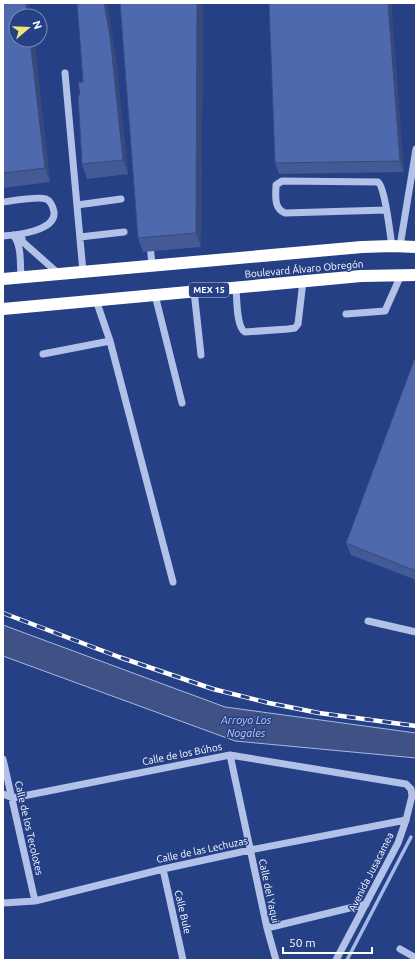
<svg xmlns="http://www.w3.org/2000/svg" width="419" height="963" font-family="Ubuntu,sans-serif">
  <style>
    .water { fill: #3f5185; stroke: #a5b9e9 }
    .lines { fill: none; stroke-linecap: round; stroke-linejoin: round }
    .stream { stroke: #a5b9e9; stroke-width: 3.5 }
    .minor { stroke: #b1c1e8; stroke-width: 7 }
    .highway { stroke: #fff; stroke-width: 12 }
    .rail-casing { stroke: #fff; stroke-width: 4.5 }
    .rail { stroke: #264086; stroke-width: 3; stroke-dasharray: 9; stroke-linecap: butt }
    .wall { fill: #435a96 }
    .shaded-wall { fill: #374a7a }
    .building { fill: #4e69ae; stroke: #374a7a }
    .labels { text-anchor: middle; dominant-baseline: central; stroke-width: 3; stroke-linejoin: round; paint-order: stroke }
    .shield { fill: #264086; stroke: #bec6db; stroke-width: 1 }
    .shield-label { font-size: 9px; font-weight: bold; fill: #fff }
    .street-label { font-size: 10px; fill: #fff; stroke: #264086 }
    .water-label { font-size: 11px; font-style: italic; fill: #bdcbf0; stroke: #264086 }
  </style>
  <rect width="100%" height="100%" fill="#264086"/>
  <path class="water" d="M 3,625 L 225,707 L 416,733 L 416,758 L 235,741 L 3,656 Z"/>
  <g class="lines">
    <path class="stream" d="M 347,960 L 411,837"/>
    <path class="minor" d="M 65,73 L 83,272
      M 3,202 C 12,201 38,196 46,199 C 51,201 53,207 54,212 C 56,231 17,235 3,236
      M 77,205 L 121,199
      M 386,210 L 285,213 C 273,208 276,195 276,185 L 282,181 L 378,182 C 385,187 390,234 392,246
      M 22,234 L 22,241 L 24,243 L 59,274
      M 13,235 C 22,245 20,264 21,277
      M 80,237 L 124,232
      M 150,244 L 152,265
      M 400,246 L 416,149
      M 236,287 C 237,298 236,327 245,332 L 288,329 L 295,328 L 298,324 L 303,281
      M 194,291 L 201,355
      M 155,295 L 182,403
      M 96,300 L 110,341 L 173,582
      M 346,314 L 385,311 L 401,275
      M 43,354 L 110,341
      M 368,621 L 416,632
      M 230,755 L 267,928 L 276,960
      M 3,759 L 35,901
      M 3,794 L 13,798 L 230,755 L 406,784 L 411,789 L 412,796 L 406,820 L 398,843 L 336,960
      M 163,869 L 183,960
      M 3,903 L 35,901 L 163,869 L 250,850 L 406,820
      M 267,928 L 366,904
      M 400,949 L 416,958"/>
    <path class="highway" d="M 3,279 L 362,247 L 392,246 L 416,247
      M 3,309 L 361,276 L 416,275"/>
    <defs>
      <path id="rail" d="M 3,613 L 119,657 L 213,689 L 269,703 L 319,713 L 416,726"/>
    </defs>
    <use href="#rail" class="rail-casing"/>
    <use href="#rail" class="rail"/>
  </g>
  <path class="wall" d="M 3,3 L 30,10 L 31,16 L 16,16 L 16,40 L 34,40 L 50,182 L 3,188 Z
    M 120,3 L 203,3 L 201,247 L 143,252 L 138,238 Z
    M 269,3 L 391,3 L 404,172 L 279,174 L 275,163 Z
    M 115,51 L 128,174 L 87,179 L 82,164 L 80,95 L 83,82 Z
    M 416,355 L 416,580 L 351,555 L 346,543 Z"/>
  <path class="shaded-wall" d="M 26,3 L 28,3 L 30,10 L 31,16 L 27,16 Z
    M 104,3 L 107,3 L 115,51 L 128,174 L 123,160 Z
    M 197,3 L 203,3 L 201,247 L 196,233 Z
    M 388,3 L 391,3 L 404,172 L 400,161 Z
    M 30,40 L 34,40 L 50,182 L 45,168 Z"/>
  <path class="building" d="M 3,3 L 26,3 L 27,16 L 16,16 L 16,40 L 30,40 L 45,168 L 3,173 Z
    M 77,3 L 104,3 L 110,36 L 123,160 L 82,164 L 78,95 L 80,95 L 78,82 L 83,82 Z
    M 120,3 L 197,3 L 196,233 L 138,238 Z
    M 269,3 L 388,3 L 400,161 L 275,163 Z
    M 416,355 L 416,571 L 346,543 Z"/>
  <g class="labels">
    <rect class="shield" x="189" y="283" width="40" height="14" rx="3"/>
    <g class="shield-label">
      <text x="209" y="290">MEX 15</text>
    </g>
    <g class="street-label">
      <text transform="translate(304 269) rotate(-5)">Boulevard Álvaro Obregón</text>
      <text transform="translate(182 754) rotate(-11)">Calle de los Búhos</text>
      <text transform="translate(29 828) rotate(77)">Calle de los Tecolotes</text>
      <text transform="translate(202 850) rotate(-12)">Calle de las Lechuzas</text>
      <text transform="translate(371 872) rotate(-63)">Avenida Jusacamea</text>
      <text transform="translate(269 891) rotate(78)">Calle del Yaqui</text>
      <text transform="translate(183 912) rotate(77)">Calle Bule</text>
    </g>
    <g class="water-label">
      <text x="246" y="720">Arroyo Los<tspan x="246" dy="13">Nogales</tspan></text>
    </g>
  </g>
  <rect width="419" height="963" fill="none" stroke="#ffffff" stroke-width="8"/>
  <g transform="translate(28 28) rotate(71)"><circle r="19" fill="#264086" stroke="#7d8cb6"/>
  <path d="M0-3L7 15L0 10L-7 15Z" fill="#f1e376"/>
  <text y="-6" font-size="11" font-weight="bold" text-anchor="middle" fill="#ffffff">N</text>
  </g>
  <path d="M283 947v6h89v-6" fill="none" stroke="#ffffff" stroke-width="2"/>
  <text x="289" y="947" font-size="12" fill="#ffffff" stroke="#264086" stroke-width="3" paint-order="stroke">50 m</text>
</svg>
